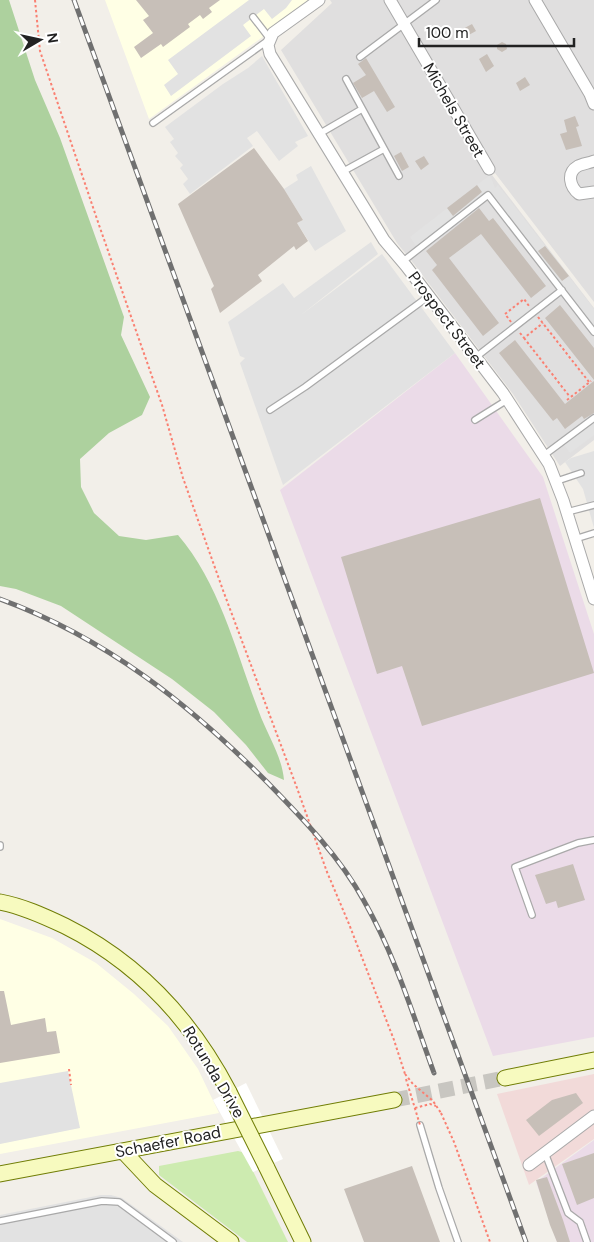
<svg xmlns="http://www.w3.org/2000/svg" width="594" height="1242" font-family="'DM Sans',sans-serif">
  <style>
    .residential { fill: #e0dfdf }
    .commercial { fill: #f2dad9 }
    .industrial { fill: #ebdbe8 }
    .education { fill: #ffffe5 }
    .grass { fill: #cdebb0 }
    .forest { fill: #add19e }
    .parking { fill: #e2e2e2 }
    .pier { fill: #fff }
    .building { fill: #c7bfb8 }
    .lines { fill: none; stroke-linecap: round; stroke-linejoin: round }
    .secondary-tunnel { stroke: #c8c6c1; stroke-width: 15; stroke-dasharray: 15 8; stroke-linecap: butt }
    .lane-casing { stroke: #a9a9a9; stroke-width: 8 }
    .street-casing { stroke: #a9a9a9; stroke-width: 13 }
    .secondary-casing { stroke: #707d05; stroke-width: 17 }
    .path { stroke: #fa8072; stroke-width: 2; stroke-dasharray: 2.5 2.5; stroke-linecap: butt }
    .lane { stroke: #fff; stroke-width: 5.5 }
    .street { stroke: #fff; stroke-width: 11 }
    .secondary { stroke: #f7fabf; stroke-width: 15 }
    .rail-casing { stroke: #707070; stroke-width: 5 }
    .rail { stroke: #fff; stroke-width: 3; stroke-dasharray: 9; stroke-linecap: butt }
    .secondary-bridge-casing { stroke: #707d05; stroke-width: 17; stroke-linecap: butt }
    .path-bridge { stroke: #fa8072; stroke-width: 2; stroke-dasharray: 2.5 2.5; stroke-linecap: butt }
    .secondary-bridge { stroke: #f7fabf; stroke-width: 15 }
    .labels { text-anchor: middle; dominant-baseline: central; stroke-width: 4; stroke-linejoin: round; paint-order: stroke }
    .street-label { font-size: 16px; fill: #222; stroke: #fff }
  </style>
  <rect width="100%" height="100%" fill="#f2efe9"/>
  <path class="residential" d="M 330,0 L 594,0 L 594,302 L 495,173 L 492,175 L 594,308 L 594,440 L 560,466 L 513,394 L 414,264 L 397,243 L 281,50 L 332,3 Z"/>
  <path class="commercial" d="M 594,1074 L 594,1139 L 529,1185 L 497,1094 Z"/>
  <path class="industrial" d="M 455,353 L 543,477 L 594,634 L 594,1037 L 493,1056 L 280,490 Z
    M 594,1140 L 594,1242 L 557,1242 L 536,1182 Z"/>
  <path class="education" d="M 105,0 L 308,0 L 282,23 L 149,119 Z
    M 0,919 L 52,938 L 96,963 L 134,994 L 168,1026 L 198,1069 L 219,1113 L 0,1154 Z"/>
  <path class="grass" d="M 238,1151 L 242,1152 L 247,1159 L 288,1242 L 247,1242 L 159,1175 L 159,1166 Z"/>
  <path class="forest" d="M 0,0 L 9,0 L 35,80 L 60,138 L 124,317 L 121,335 L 150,397 L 142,415 L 109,433 L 80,459 L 81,487 L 94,513 L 119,536 L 146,540 L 178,535 C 220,584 236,652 259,712 C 267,734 282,756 284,780 L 268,773 L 246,745 L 214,712 L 172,679 L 61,606 L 16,589 L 0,586 Z"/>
  <path class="parking" d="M 249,0 L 292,0 L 286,8 L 272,19 L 264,9 L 243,25 L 251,36 L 171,96 L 164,85 L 178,74 L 168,60 Z
    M 262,56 L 308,136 L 295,142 L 298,146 L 279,161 L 257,131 L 247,138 L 253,146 L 190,194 L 183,184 L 188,179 L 180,168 L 183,165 L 175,156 L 178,153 L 170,142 L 174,139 L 165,127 L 223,84 L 248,68 Z
    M 311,166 L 346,231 L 315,251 L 297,223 L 303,220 L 284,189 L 298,180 L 296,175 Z
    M 490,175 L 495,188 L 498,185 L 594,309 L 594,332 L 488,195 L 418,249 L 410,237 Z
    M 371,242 L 378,254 L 301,315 L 382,254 L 455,353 L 283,485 L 240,363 L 245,358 L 240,356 L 228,322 L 283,283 L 294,298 Z
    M 524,301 L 541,323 L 524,336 L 507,314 Z
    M 594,418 L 594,435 L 570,453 L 562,442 Z
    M 594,451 L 594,528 L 583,489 L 565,462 L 571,458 Z
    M 68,1071 L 80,1128 L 0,1144 L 0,1083 Z
    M 101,1195 L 111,1195 L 122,1198 L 183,1242 L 0,1242 L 0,1215 Z"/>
  <path class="pier" d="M 246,1083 L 283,1159 L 253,1172 L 213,1100 Z"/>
  <path class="building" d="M 136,0 L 220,0 L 209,8 L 212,12 L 203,19 L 200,15 L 188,24 L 190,27 L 163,47 L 161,44 L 141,58 L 134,47 L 153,33 L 143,20 L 149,16 Z
    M 472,24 L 476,31 L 465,37 L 461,30 Z
    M 502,42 L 506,44 L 507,49 L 502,52 L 497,49 L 497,45 Z
    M 487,54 L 494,66 L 486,72 L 479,59 Z
    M 366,58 L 395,107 L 387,112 L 374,91 L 362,98 L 353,83 L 366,75 L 358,64 Z
    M 525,77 L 530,85 L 520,91 L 516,83 Z
    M 575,116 L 579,126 L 576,127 L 582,146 L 566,150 L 560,134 L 567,132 L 564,120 Z
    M 254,148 L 284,189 L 303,220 L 297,223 L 308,241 L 296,250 L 294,246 L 258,275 L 262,281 L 220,313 L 211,289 L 214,286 L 178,204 Z
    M 401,152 L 409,167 L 402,171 L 394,156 Z
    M 424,156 L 429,164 L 421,170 L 415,161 Z
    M 477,185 L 482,192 L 453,216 L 447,208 Z
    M 479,208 L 489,221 L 493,218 L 546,286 L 531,298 L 481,234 L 449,258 L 499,323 L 483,336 L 432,270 L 437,265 L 426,251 Z
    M 545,246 L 569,276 L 562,281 L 538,251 Z
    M 560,305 L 594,348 L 594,380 L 545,318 Z
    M 515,340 L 565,404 L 594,381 L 594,413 L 584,419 L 582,416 L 565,429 L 557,418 L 553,421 L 499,353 Z
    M 540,498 L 594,673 L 422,726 L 402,666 L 377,674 L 341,557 Z
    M 573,864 L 585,900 L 558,908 L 556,901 L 546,904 L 535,875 Z
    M 0,991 L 4,991 L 11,1025 L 45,1018 L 47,1032 L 56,1031 L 60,1053 L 0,1063 Z
    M 576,1093 L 583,1103 L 539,1136 L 526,1120 L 552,1100 Z
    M 594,1153 L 594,1198 L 577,1205 L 562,1164 Z
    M 412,1166 L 440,1242 L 364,1242 L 344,1189 Z
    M 547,1177 L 563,1220 L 570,1242 L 557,1242 L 550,1225 L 536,1180 Z"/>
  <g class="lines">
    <path class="secondary-tunnel" d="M 394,1100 L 505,1078"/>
    <defs>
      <path id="lane" d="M 360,57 L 436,0
        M 346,79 L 399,176
        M 153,123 L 270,39 L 253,17
        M 319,134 L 362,109
        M 342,172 L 384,149
        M 402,262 L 488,195 L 594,332
        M 476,357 L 562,290
        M 270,410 L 305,387 L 429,296
        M 475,420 L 507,400
        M 543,456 L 594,418
        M 557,481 L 581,473
        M 567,512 L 594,505
        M 575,539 L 594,533
        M 0,845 L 0,847
        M 532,915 L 515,867 L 578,843 L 594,840
        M 420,1125 L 439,1188 L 458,1242
        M 545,1153 L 568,1213 L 580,1222 L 587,1242
        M 0,1221 L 102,1201 L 119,1202 L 173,1242"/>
      <path id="street" d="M 319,0 L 273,33 L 268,45 L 270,54 L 384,240 L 406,266 L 503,393 L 549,464 L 563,500 L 594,599
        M 390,0 L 489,169
        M 535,0 L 590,94 L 594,104
        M 594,161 C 589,163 582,164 578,166 C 566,173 570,187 579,194 L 594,192
        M 529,1165 L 594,1116"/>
      <path id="secondary" d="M 0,902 C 22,906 44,916 65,926 C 139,963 191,1019 229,1092
        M 505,1078 L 594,1060
        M 123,1151 L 155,1185 L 231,1242
        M 266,1166 L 303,1242
        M 0,1174 L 394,1100"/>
    </defs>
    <use href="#lane" class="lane-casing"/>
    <use href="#street" class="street-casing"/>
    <use href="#secondary" class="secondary-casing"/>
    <path class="path" d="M 35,0 L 40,51 L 99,225 L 162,405 L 183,478 L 224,593 L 297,788 L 327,872 L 349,924 L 394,1040 L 405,1074
      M 538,317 L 589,382
      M 511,322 L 505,314 L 524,299 L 529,306
      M 520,333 L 524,338 L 543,323
      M 524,338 L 570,397
      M 567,400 L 591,381
      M 69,1069 L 71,1085
      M 415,1108 L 430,1104 L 436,1106
      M 441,1113 L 454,1142 L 490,1242"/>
    <use href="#lane" class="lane"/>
    <use href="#street" class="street"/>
    <use href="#secondary" class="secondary"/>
    <defs>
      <path id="rail" d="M 74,0 L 526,1242
        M 0,599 C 107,638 190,705 269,784 C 304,820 340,857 364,901 C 395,955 413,1015 434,1073"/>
    </defs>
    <use href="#rail" class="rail-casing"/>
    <use href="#rail" class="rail"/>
    <defs>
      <path id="secondary-bridge" d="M 229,1092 L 266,1166"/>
    </defs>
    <use href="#secondary-bridge" class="secondary-bridge-casing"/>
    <path class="path-bridge" d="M 405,1074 L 413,1084 L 433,1101 L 441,1113
      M 406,1079 L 420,1125"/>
    <use href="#secondary-bridge" class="secondary-bridge"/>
  </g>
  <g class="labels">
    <g class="street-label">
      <text transform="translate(454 110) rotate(60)">Michels Street</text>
      <text transform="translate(447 320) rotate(53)">Prospect Street</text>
      <text transform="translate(214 1072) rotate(59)">Rotunda Drive</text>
      <text transform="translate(168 1142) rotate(-11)">Schaefer Road</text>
    </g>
  </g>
  <g transform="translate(40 40) rotate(81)" stroke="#ffffff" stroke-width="4" paint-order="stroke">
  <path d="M0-4L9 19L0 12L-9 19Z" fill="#222222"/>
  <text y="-8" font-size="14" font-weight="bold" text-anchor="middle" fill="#222222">N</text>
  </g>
  <path d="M419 38v8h155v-8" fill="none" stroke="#222222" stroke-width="2.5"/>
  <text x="426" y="38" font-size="15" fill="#222222" stroke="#ffffff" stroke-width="4" paint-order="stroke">100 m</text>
</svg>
